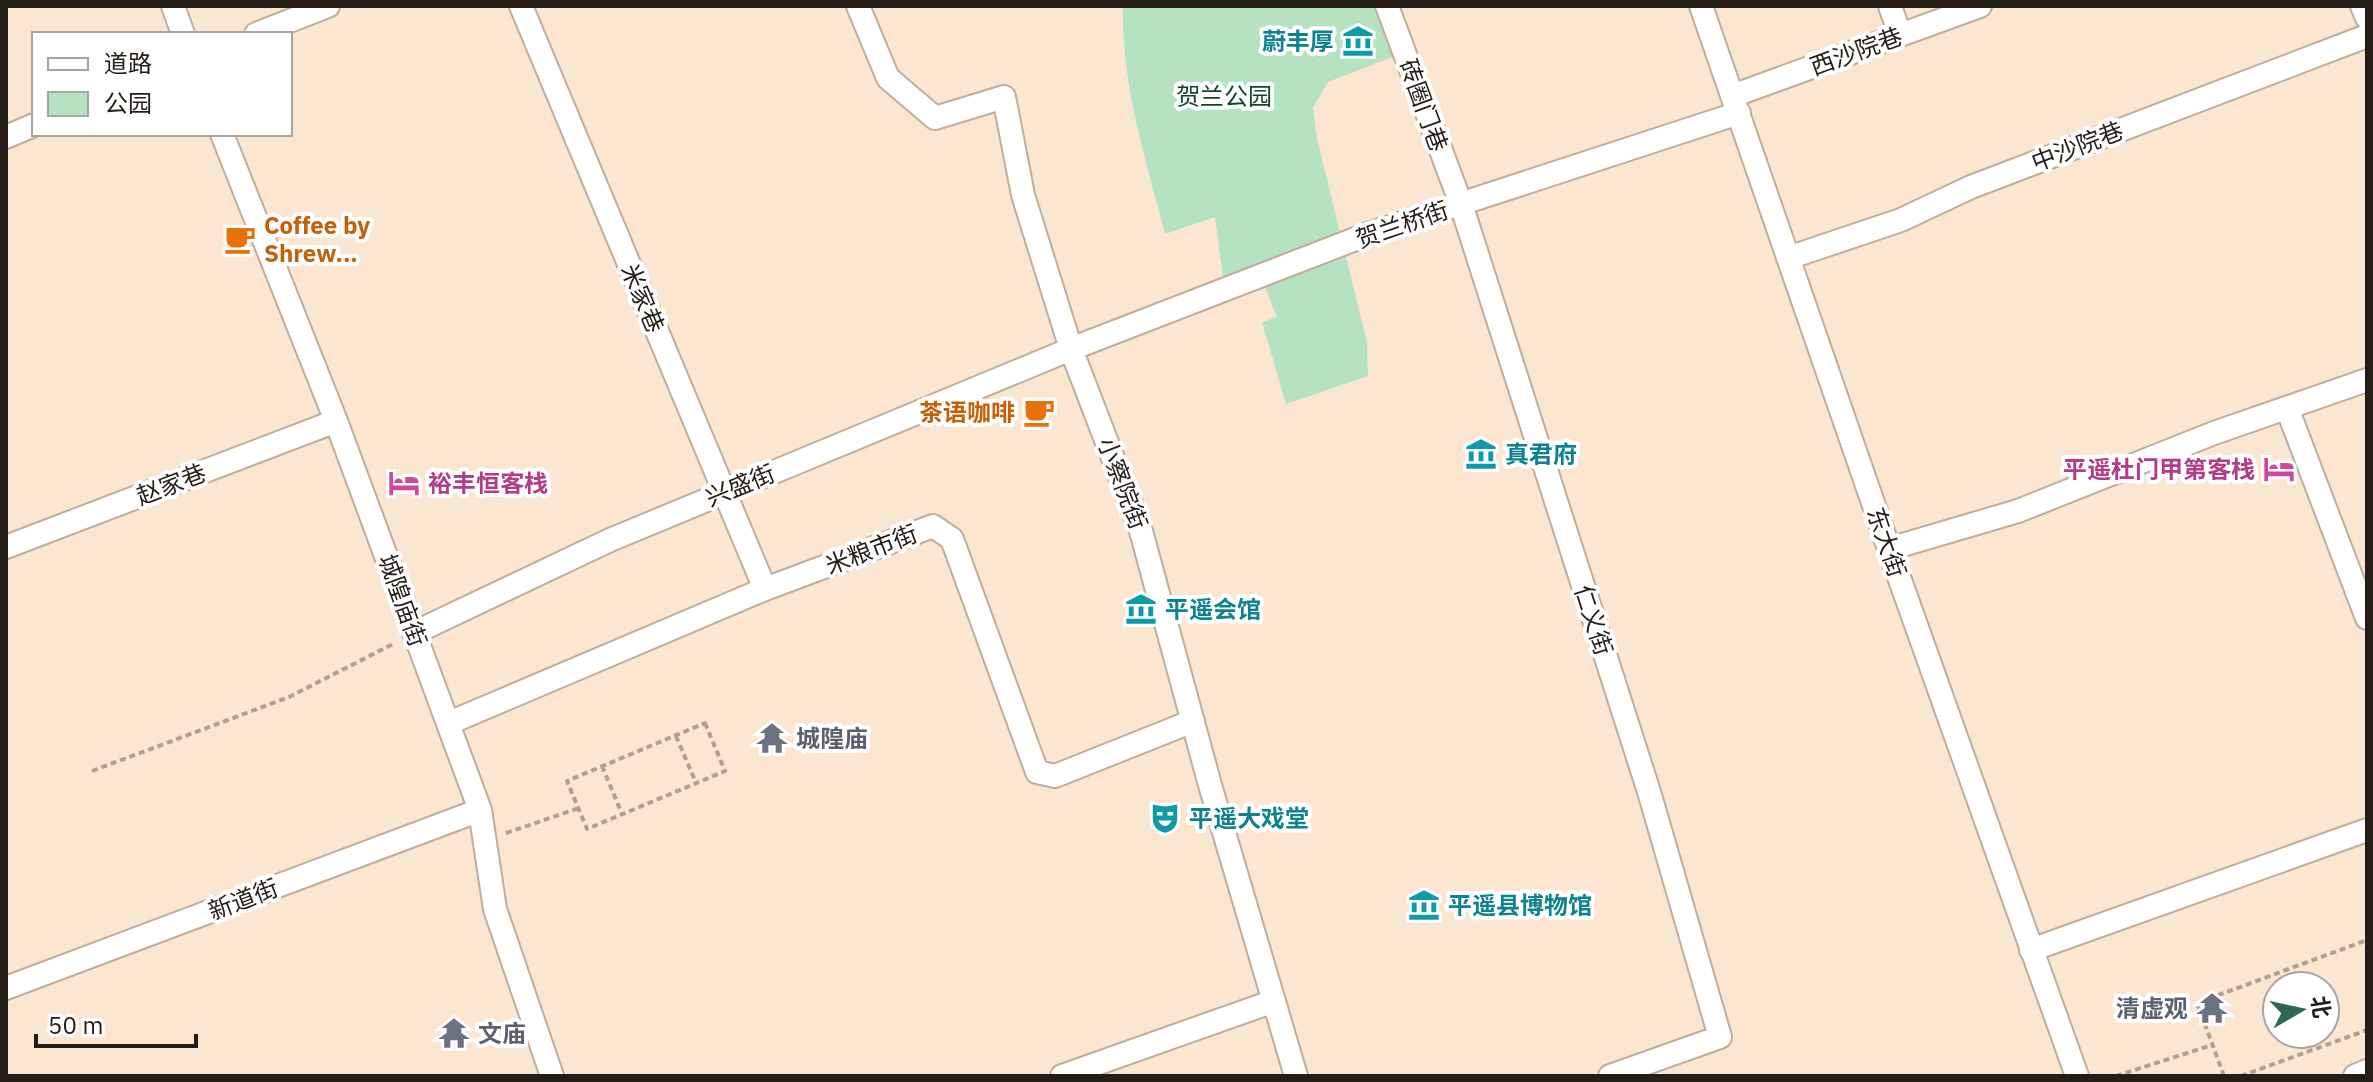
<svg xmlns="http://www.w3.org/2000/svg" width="2373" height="1082" font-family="'IBM Plex Sans','Noto Sans SC',sans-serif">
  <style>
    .green { fill: #b5e3c1 }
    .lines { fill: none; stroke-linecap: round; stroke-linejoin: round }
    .minor-casing { stroke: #c0ad9a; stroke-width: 26 }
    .path { stroke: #b0a090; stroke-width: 4; stroke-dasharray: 6 4; stroke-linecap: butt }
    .minor { stroke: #fff; stroke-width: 22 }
    .labels { text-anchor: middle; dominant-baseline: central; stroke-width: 8; stroke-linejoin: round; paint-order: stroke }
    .culture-label { font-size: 24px; font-weight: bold; fill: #0d838f; stroke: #fff; text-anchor: start }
    .street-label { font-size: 24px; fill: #241d16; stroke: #fff }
    .park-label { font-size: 24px; fill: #124526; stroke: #fff }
    .food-label { font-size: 24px; font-weight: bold; fill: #c56008; stroke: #fff; text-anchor: start }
    .hotel-label { font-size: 24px; font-weight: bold; fill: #b23c85; stroke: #fff; text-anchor: end }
    .worship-label { font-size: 24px; font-weight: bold; fill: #5b616d; stroke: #fff; text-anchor: start }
  </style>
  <rect width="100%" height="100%" fill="#fbe6d2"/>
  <path class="green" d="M 1123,6 L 1288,6 L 1290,9 L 1297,6 L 1374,6 L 1395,56 L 1328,82 L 1313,108 L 1317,139 L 1367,342 L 1368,376 L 1286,404 L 1262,322 L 1277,317 L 1257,268 L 1223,278 L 1215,217 L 1165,234 C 1146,160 1121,83 1123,6 Z"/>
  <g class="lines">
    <defs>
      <path id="minor" d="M 173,6 L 183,34
        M 521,6 L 765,589
        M 858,6 L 888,78 L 935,118 L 1004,97 L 1023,195 L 1071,349 L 1141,531 L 1210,785 L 1296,1076
        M 1387,6 L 1461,204 L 1650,795 L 1720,1037 L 1610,1076
        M 1701,6 L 1889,549 L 2077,1076
        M 1890,6 L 1900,35
        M 2362,6 L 2367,18
        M 256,34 L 328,6
        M 1732,96 L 1980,6
        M 222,134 L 336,421 L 480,810 L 495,909 L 552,1076
        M 6,137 L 34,125
        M 1788,258 L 1901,220 L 1971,187 L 2367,36
        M 2287,408 L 2367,618
        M 6,547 L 336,421
        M 1889,549 L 2018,511 L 2214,433 L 2367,380
        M 414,633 L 610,540 L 1071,349 L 1371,233 L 1739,113
        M 449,723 L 765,589 L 933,526 L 952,539 L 1037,772 L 1055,776 L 1193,721
        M 2031,950 L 2367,830
        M 6,988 L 480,810
        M 1062,1076 L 1274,1001
        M 2355,1076 L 2367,1071"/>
    </defs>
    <use href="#minor" class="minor-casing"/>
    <path class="path" d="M 705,723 L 725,771 L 587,829 L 567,781 Z
      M 676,736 L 696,783
      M 602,766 L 622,814
      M 92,771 L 289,697 L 395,643
      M 506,833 L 579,808
      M 2116,1076 L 2212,1045
      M 2224,1076 L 2197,1003 L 2367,940
      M 2241,1076 L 2367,1030"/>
    <use href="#minor" class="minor"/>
  </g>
  <defs>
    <symbol id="museum-bare" viewBox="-9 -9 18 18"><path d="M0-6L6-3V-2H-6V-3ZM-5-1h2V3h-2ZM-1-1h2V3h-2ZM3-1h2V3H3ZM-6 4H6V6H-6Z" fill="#0f9aa8" stroke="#fff" stroke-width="2.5" paint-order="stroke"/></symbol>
    <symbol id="cafe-bare" viewBox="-9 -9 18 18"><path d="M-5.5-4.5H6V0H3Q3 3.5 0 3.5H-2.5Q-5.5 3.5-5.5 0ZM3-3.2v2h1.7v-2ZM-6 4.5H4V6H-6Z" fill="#e8710a" stroke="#fff" stroke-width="2.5" paint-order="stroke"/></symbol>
    <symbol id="hotel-bare" viewBox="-9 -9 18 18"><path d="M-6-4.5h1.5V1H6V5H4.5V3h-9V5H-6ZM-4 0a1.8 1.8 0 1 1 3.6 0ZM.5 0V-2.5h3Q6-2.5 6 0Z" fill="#d1479c" stroke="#fff" stroke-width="2.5" paint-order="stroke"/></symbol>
    <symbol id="temple-bare" viewBox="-9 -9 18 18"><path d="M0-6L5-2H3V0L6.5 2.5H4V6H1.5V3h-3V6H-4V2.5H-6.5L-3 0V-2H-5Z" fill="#6b7280" stroke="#fff" stroke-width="2.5" paint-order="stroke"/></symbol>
    <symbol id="theatre-bare" viewBox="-9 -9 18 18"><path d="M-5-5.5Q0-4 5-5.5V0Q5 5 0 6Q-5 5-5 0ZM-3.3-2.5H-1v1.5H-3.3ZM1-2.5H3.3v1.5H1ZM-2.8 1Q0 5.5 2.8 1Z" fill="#0f9aa8" stroke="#fff" stroke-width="2.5" paint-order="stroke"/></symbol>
  </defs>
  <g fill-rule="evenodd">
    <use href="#museum-bare" x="1336" y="19" width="44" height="44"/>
    <use href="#cafe-bare" x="218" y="217" width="44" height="44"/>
    <use href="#cafe-bare" x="1017" y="390" width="44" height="44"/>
    <use href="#museum-bare" x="1459" y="432" width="44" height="44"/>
    <use href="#hotel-bare" x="2257" y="447" width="44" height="44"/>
    <use href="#hotel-bare" x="382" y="461" width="44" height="44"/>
    <use href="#museum-bare" x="1119" y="587" width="44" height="44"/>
    <use href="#temple-bare" x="750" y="716" width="44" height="44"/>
    <use href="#theatre-bare" x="1143" y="796" width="44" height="44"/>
    <use href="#museum-bare" x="1402" y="883" width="44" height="44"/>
    <use href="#temple-bare" x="2190" y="986" width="44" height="44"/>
    <use href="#temple-bare" x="432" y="1011" width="44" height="44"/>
  </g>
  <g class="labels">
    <g class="culture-label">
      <text x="1334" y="41" text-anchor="end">蔚丰厚</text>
      <text x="1505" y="454">真君府</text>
      <text x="1165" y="609">平遥会馆</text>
      <text x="1189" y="818">平遥大戏堂</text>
      <text x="1448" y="905">平遥县博物馆</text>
    </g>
    <g class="street-label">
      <text transform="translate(1856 51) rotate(-20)">西沙院巷</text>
      <text transform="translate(1424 105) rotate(70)">砖圈门巷</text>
      <text transform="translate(2077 146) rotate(-21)">中沙院巷</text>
      <text transform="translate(1402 224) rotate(-19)">贺兰桥街</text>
      <text transform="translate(643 298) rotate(67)">米家巷</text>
      <text transform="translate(1123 483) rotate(69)">小察院街</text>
      <text transform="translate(171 484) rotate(-21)">赵家巷</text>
      <text transform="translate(740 485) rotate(-22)">兴盛街</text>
      <text transform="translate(1887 542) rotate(71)">东大街</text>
      <text transform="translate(871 549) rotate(-21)">米粮市街</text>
      <text transform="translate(403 600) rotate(70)">城隍庙街</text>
      <text transform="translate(1594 620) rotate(72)">仁义街</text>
      <text transform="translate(243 899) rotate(-21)">新道街</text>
    </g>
    <g class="park-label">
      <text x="1224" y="96">贺兰公园</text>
    </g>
    <g class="food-label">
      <text x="264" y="225">Coffee by<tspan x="264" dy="28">Shrew...</tspan></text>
      <text x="1015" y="412" text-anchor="end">茶语咖啡</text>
    </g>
    <g class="hotel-label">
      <text x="2255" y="469">平遥杜门甲第客栈</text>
      <text x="428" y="483" text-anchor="start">裕丰恒客栈</text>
    </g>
    <g class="worship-label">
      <text x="796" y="738">城隍庙</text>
      <text x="2188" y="1008" text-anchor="end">清虚观</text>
      <text x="478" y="1033">文庙</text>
    </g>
  </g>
  <rect width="2373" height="1082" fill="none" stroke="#241d16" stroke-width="16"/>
  <rect x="32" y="32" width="260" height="104" fill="#ffffff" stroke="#a7a5a2" stroke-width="2"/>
  <rect x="48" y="58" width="40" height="12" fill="#ffffff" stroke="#a7a5a2" stroke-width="2"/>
  <text x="104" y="72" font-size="24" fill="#241d16">道路</text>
  <rect x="48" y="92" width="40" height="24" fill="#b5e3c1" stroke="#a7a5a2" stroke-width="2"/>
  <text x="104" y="112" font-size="24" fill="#241d16">公园</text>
  <g transform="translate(2301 1010) rotate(81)"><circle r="38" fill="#ffffff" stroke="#a7a5a2" stroke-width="2"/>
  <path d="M0-6L14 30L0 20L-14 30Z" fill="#2d6953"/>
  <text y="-12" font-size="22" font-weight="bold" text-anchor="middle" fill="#241d16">北</text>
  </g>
  <path d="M36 1034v12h160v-12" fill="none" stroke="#241d16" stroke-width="4"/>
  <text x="48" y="1034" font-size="24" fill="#241d16" stroke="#ffffff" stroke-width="6" paint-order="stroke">50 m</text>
</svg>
